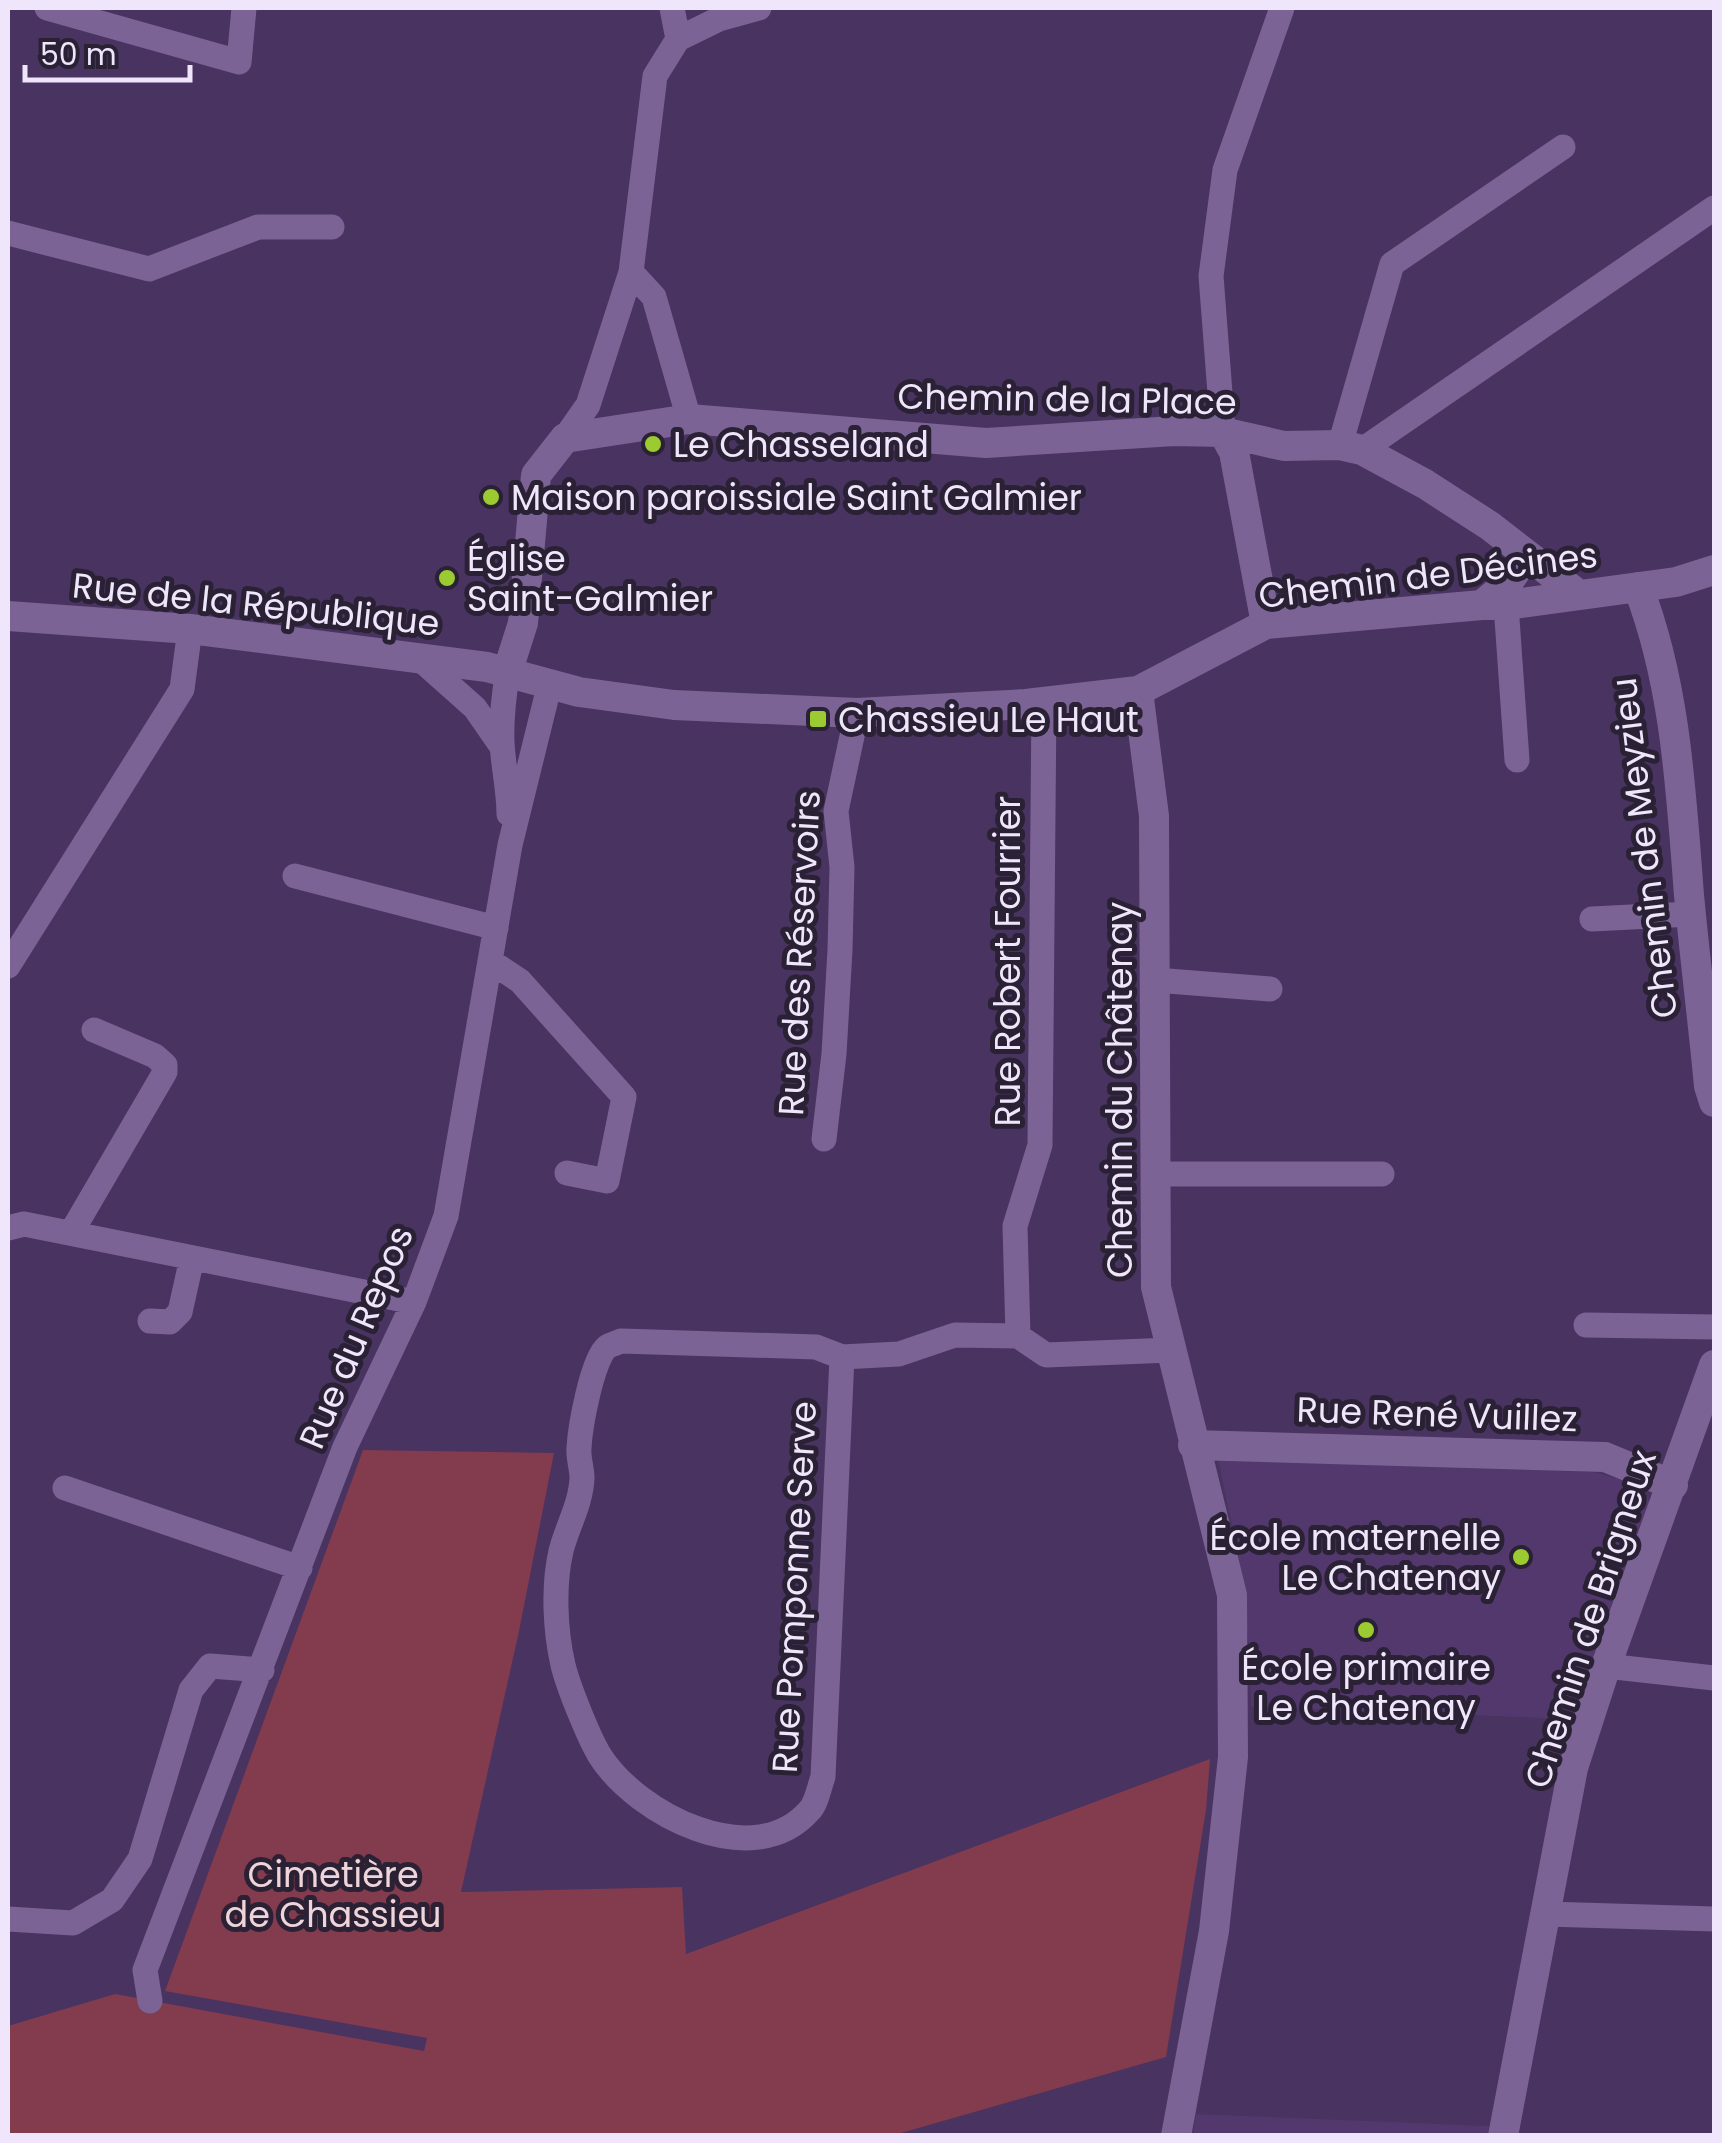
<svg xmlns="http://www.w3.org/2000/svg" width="1722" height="2143" font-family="Poppins,sans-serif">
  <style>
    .built { fill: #52386c }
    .green { fill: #833b4e }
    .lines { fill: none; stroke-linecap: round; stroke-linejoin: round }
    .street { stroke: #7b6495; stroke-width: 25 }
    .secondary { stroke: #7b6495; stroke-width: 30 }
    .poi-dot { fill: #9cca31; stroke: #2a2135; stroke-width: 4 }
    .labels { text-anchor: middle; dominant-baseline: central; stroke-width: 10; stroke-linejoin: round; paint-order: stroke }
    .street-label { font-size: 35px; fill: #f0e6fc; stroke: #2a2135 }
    .poi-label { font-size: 35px; fill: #f0e6fc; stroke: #2a2135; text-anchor: start }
    .park-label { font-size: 35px; fill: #efd5da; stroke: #2a2135 }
  </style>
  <rect width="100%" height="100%" fill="#493360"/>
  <path class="built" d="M 1218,1458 L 1593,1472 L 1636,1483 L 1654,1507 L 1572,1719 L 1251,1707 L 1249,1647 L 1240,1566 Z
    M 1196,2114 L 1489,2126 L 1487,2136 L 1193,2135 Z"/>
  <path class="green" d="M 363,1450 L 554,1453 L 519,1631 L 461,1892 L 682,1887 L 686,1954 L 1210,1759 L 1206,1810 L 1166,2057 L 894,2135 L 8,2136 L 8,2026 L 115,1994 L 424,2051 L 427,2038 L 165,1991 Z"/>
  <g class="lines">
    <path class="street" d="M 47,8 L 239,62 L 244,8
      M 672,8 L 678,39
      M 8,233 L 149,269 L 258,227 L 332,227
      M 631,272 L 654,297 L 689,419
      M 1223,432 L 1211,276 L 1225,170 L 1282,8
      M 565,438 L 588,405 L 631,272 L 655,76 L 678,39 L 719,19 L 759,8
      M 1340,445 L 1392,264 L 1563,147
      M 1362,450 L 1714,208
      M 1506,605 L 1517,760
      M 420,659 L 475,708 L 502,747
      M 508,670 C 504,694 501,717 502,742 C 503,766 509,790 509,814
      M 295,876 L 496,928
      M 1592,919 L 1691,914
      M 490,961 L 520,981 L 624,1097 L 607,1181 L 567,1173
      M 8,966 L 182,689 L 190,629
      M 1155,980 L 1270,989
      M 824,1139 L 834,1054 L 840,950 L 842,867 L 836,811 L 857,713
      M 1156,1174 L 1382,1174
      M 8,1228 L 24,1224 L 414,1302
      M 71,1233 L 165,1072 L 165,1065 L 155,1056 L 94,1030
      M 150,1321 L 170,1322 L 180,1312 L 192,1258
      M 1586,1325 L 1714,1327
      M 1018,1336 L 1015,1226 L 1040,1145 L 1044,702
      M 842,1357 L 823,1777 C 819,1787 817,1803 809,1811 C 753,1874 637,1814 600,1756 C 589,1738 568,1686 563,1665 C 555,1630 553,1586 561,1551 C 567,1527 581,1504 582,1478 C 582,1468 578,1458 579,1448 C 580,1428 592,1359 607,1347 C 611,1344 617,1343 621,1341 L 816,1347 L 842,1357 L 899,1354 L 955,1335 L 1018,1336 L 1046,1355 L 1171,1350
      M 65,1488 L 300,1568
      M 1606,1666 L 1714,1678
      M 1546,1914 L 1714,1919
      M 8,1919 L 73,1923 L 112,1900 L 140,1859 L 191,1690 L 210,1666 L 262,1670
      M 150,2001 L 145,1970 L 345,1447 L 414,1302 L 446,1216 L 510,845 L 550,683"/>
    <path class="secondary" d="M 1223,432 L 1234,452 L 1266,624
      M 1638,587 C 1676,685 1681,792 1689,895 C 1695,959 1703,1022 1709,1086 L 1714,1102
      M 1482,605 L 1507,584 L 1526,556
      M 8,616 L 190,629 L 487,667 L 579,692 L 674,705 L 857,713 L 1026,704 L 1138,691 L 1266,624 L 1482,605 L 1506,605 L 1676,582 L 1714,570
      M 508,670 L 523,623 L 536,475 L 565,438 L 689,419 L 986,443 L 1174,431 L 1223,432 L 1284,446 L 1340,445 L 1362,450 L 1425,484 L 1490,526 L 1579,595
      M 1138,691 L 1154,816 L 1156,1287 L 1232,1595 L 1233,1757 L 1214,1931 L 1176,2136
      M 1193,1445 L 1605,1457 L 1673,1485
      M 1503,2136 L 1573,1768 L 1606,1666 L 1714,1365"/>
  </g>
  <g class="poi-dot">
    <circle cx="653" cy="444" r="10"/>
    <circle cx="491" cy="497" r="10"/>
    <circle cx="447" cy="578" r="10"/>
    <rect x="808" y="709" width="20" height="20" rx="5"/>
    <circle cx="1521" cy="1557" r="10"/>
    <circle cx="1366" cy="1630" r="10"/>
  </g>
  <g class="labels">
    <g class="street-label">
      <text transform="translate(1067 399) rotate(1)">Chemin de la Place</text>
      <text transform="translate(1428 575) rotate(-7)">Chemin de Décines</text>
      <text transform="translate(256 604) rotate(6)">Rue de la République</text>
      <text transform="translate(1644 848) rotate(-97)">Chemin de Meyzieu</text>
      <text transform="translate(799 953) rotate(-87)">Rue des Réservoirs</text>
      <text transform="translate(1007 961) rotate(-90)">Rue Robert Fourrier</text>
      <text transform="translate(1119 1090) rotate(-90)">Chemin du Châtenay</text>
      <text transform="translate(356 1337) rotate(-67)">Rue du Repos</text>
      <text transform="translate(1437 1414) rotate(2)">Rue René Vuillez</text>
      <text transform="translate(794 1587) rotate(-87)">Rue Pomponne Serve</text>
      <text transform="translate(1590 1619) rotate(-72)">Chemin de Brigneux</text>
    </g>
    <g class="poi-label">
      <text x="673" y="444">Le Chasseland</text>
      <text x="511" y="497">Maison paroissiale Saint Galmier</text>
      <text x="467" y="558">Église<tspan x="467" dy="40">Saint-Galmier</tspan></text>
      <text x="838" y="719">Chassieu Le Haut</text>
      <text x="1501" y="1537" text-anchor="end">École maternelle<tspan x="1501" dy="40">Le Chatenay</tspan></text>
      <text x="1366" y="1667" text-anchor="middle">École primaire<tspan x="1366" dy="40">Le Chatenay</tspan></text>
    </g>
    <g class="park-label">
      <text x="333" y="1874">Cimetière<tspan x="333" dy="40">de Chassieu</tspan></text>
    </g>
  </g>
  <rect width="1722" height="2143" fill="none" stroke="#f0e6fc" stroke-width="20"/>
  <path d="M25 65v15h165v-15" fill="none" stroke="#f0e6fc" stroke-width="5"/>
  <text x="40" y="65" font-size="30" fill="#f0e6fc" stroke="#2a2135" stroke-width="8" paint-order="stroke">50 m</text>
</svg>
